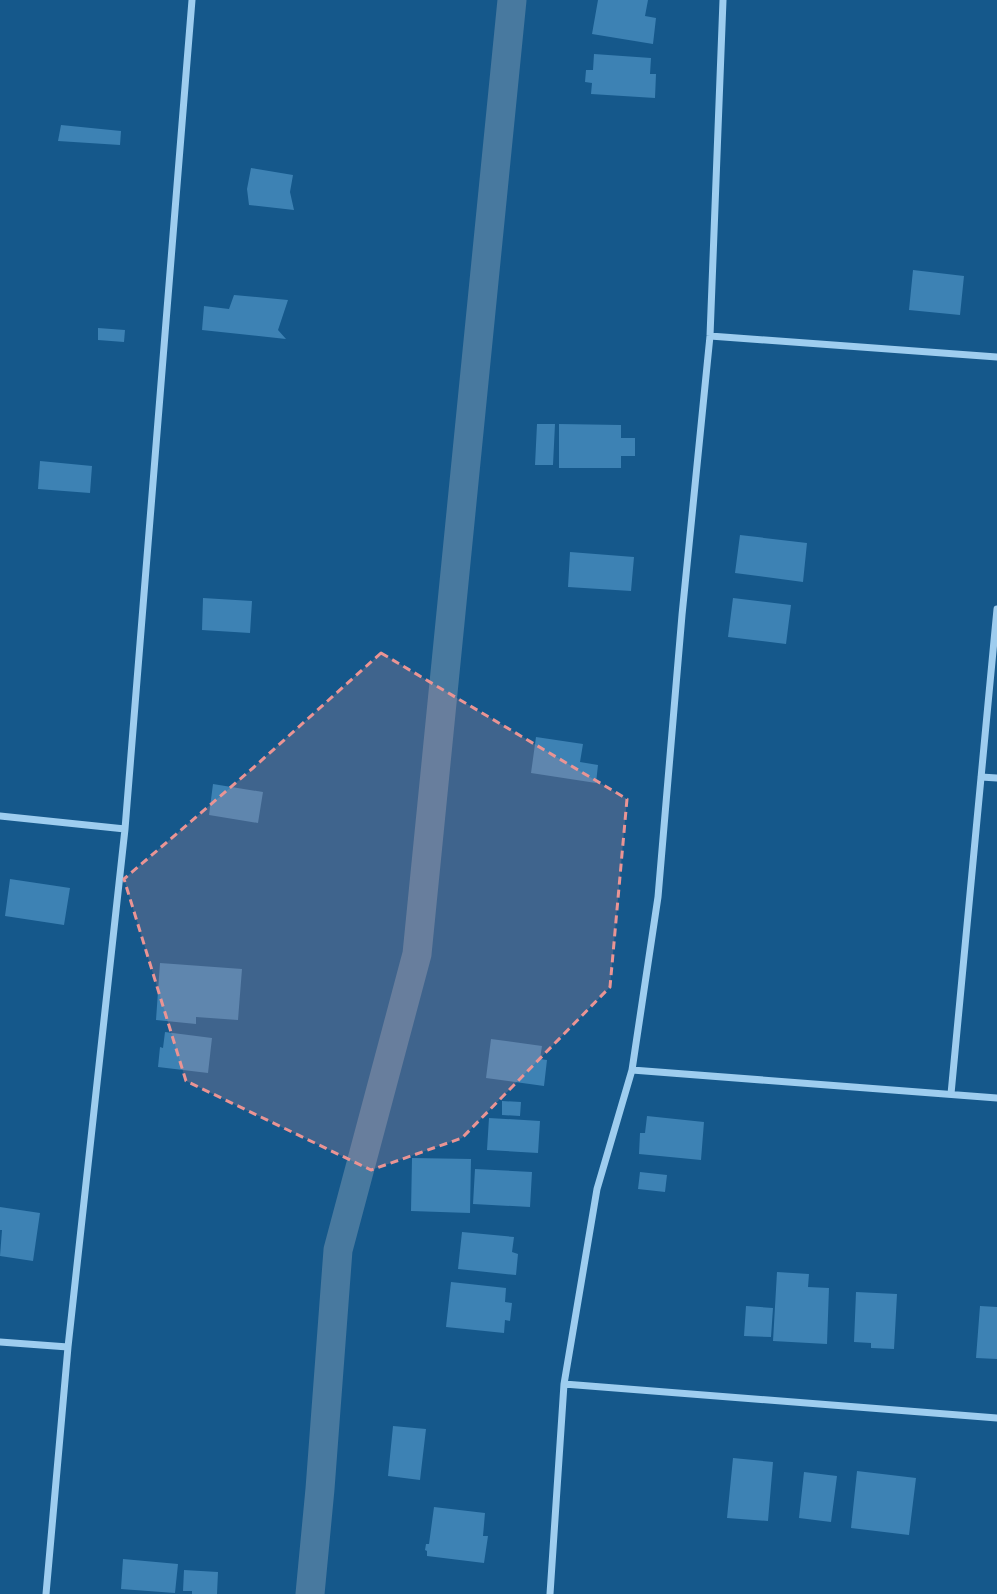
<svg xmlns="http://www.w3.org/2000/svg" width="997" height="1594" font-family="'Golos Text',sans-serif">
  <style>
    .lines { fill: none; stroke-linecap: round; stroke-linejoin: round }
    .canal { stroke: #48799f; stroke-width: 29 }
    .building { fill: #3d82b4 }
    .minor { stroke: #9ecdef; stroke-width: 7 }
    .marked { fill: #ea9494; fill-opacity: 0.2; stroke: #ea9494; stroke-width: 3; stroke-dasharray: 8 5; stroke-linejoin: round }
  </style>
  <rect width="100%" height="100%" fill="#15588b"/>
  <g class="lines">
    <path class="canal" d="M 310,1594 L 320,1489 L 338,1250 L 417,954 L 512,0"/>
  </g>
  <path class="building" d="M 598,0 L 648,0 L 645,16 L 656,18 L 653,44 L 592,34 Z
    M 594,54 L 651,58 L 650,74 L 656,74 L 655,98 L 591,94 L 592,83 L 585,82 L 586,70 L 593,70 Z
    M 61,125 L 121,131 L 120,145 L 58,141 Z
    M 251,168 L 293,175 L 290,192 L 294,210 L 249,205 L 247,189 Z
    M 913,270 L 964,276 L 960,315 L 909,310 Z
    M 234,295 L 288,300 L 278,330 L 286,339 L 202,330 L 204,306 L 229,309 Z
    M 98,328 L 125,330 L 124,342 L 98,340 Z
    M 537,424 L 555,424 L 553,465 L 535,465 Z
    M 559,424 L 621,425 L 621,438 L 635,438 L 635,456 L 621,456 L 621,468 L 559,468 Z
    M 40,461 L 92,466 L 90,493 L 38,489 Z
    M 740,535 L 807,543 L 803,582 L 735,573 Z
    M 570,552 L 634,557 L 631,591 L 568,587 Z
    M 203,598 L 252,601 L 250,633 L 202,630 Z
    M 733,598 L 791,605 L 786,644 L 728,637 Z
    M 536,737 L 583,744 L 580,762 L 598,765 L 596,783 L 531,773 Z
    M 213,784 L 263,792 L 258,823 L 209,815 Z
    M 10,879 L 70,888 L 64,925 L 5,916 Z
    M 160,963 L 242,969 L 238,1020 L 196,1017 L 196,1024 L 156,1020 Z
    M 165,1032 L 212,1038 L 208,1073 L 158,1067 L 160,1047 L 163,1048 Z
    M 491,1039 L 542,1046 L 540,1059 L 547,1060 L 544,1086 L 486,1078 Z
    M 502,1101 L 521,1102 L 520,1116 L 502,1115 Z
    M 647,1116 L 704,1122 L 701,1160 L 639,1154 L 640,1133 L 645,1133 Z
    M 489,1118 L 540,1121 L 538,1153 L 487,1150 Z
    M 412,1158 L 471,1159 L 470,1213 L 411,1211 Z
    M 475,1169 L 532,1172 L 530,1207 L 473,1204 Z
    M 640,1172 L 667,1175 L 665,1192 L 638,1189 Z
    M 0,1207 L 40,1213 L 33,1261 L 0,1256 L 2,1230 L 0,1230 Z
    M 462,1232 L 514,1237 L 512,1252 L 518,1254 L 516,1275 L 458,1269 Z
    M 777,1272 L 809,1274 L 808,1287 L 829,1288 L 827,1344 L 773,1341 Z
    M 451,1282 L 506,1288 L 505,1302 L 512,1303 L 510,1321 L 505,1320 L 504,1333 L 446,1327 Z
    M 856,1292 L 897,1294 L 894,1349 L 871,1348 L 871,1343 L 854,1342 Z
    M 746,1306 L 773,1308 L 771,1337 L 744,1336 Z
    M 980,1306 L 997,1307 L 997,1359 L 976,1358 Z
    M 393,1426 L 426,1429 L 420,1480 L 388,1476 Z
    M 733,1458 L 773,1462 L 768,1521 L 727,1518 Z
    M 857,1471 L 916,1478 L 909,1535 L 851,1528 Z
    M 804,1472 L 837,1476 L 831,1522 L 799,1518 Z
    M 434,1507 L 485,1513 L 483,1536 L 488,1536 L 484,1563 L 427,1556 L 427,1551 L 425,1550 L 426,1544 L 429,1544 Z
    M 123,1559 L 178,1564 L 175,1593 L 121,1589 Z
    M 184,1570 L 218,1572 L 217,1594 L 192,1594 L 192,1591 L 183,1591 Z"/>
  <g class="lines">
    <path class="minor" d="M 710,336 L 997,357
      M 981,777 L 997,778
      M 0,816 L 125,829
      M 632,1070 L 997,1098
      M 951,1094 L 997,609
      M 0,1342 L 68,1347
      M 564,1384 L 997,1418
      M 46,1594 L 68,1347 L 125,829 L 192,0
      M 550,1594 L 564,1384 L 597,1189 L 632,1070 L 658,897 L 682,615 L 710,336 L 723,0"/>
  </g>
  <path class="marked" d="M 381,653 L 627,799 L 610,987 L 462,1138 L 371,1170 L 186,1081 L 124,879 L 253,768 Z"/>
</svg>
